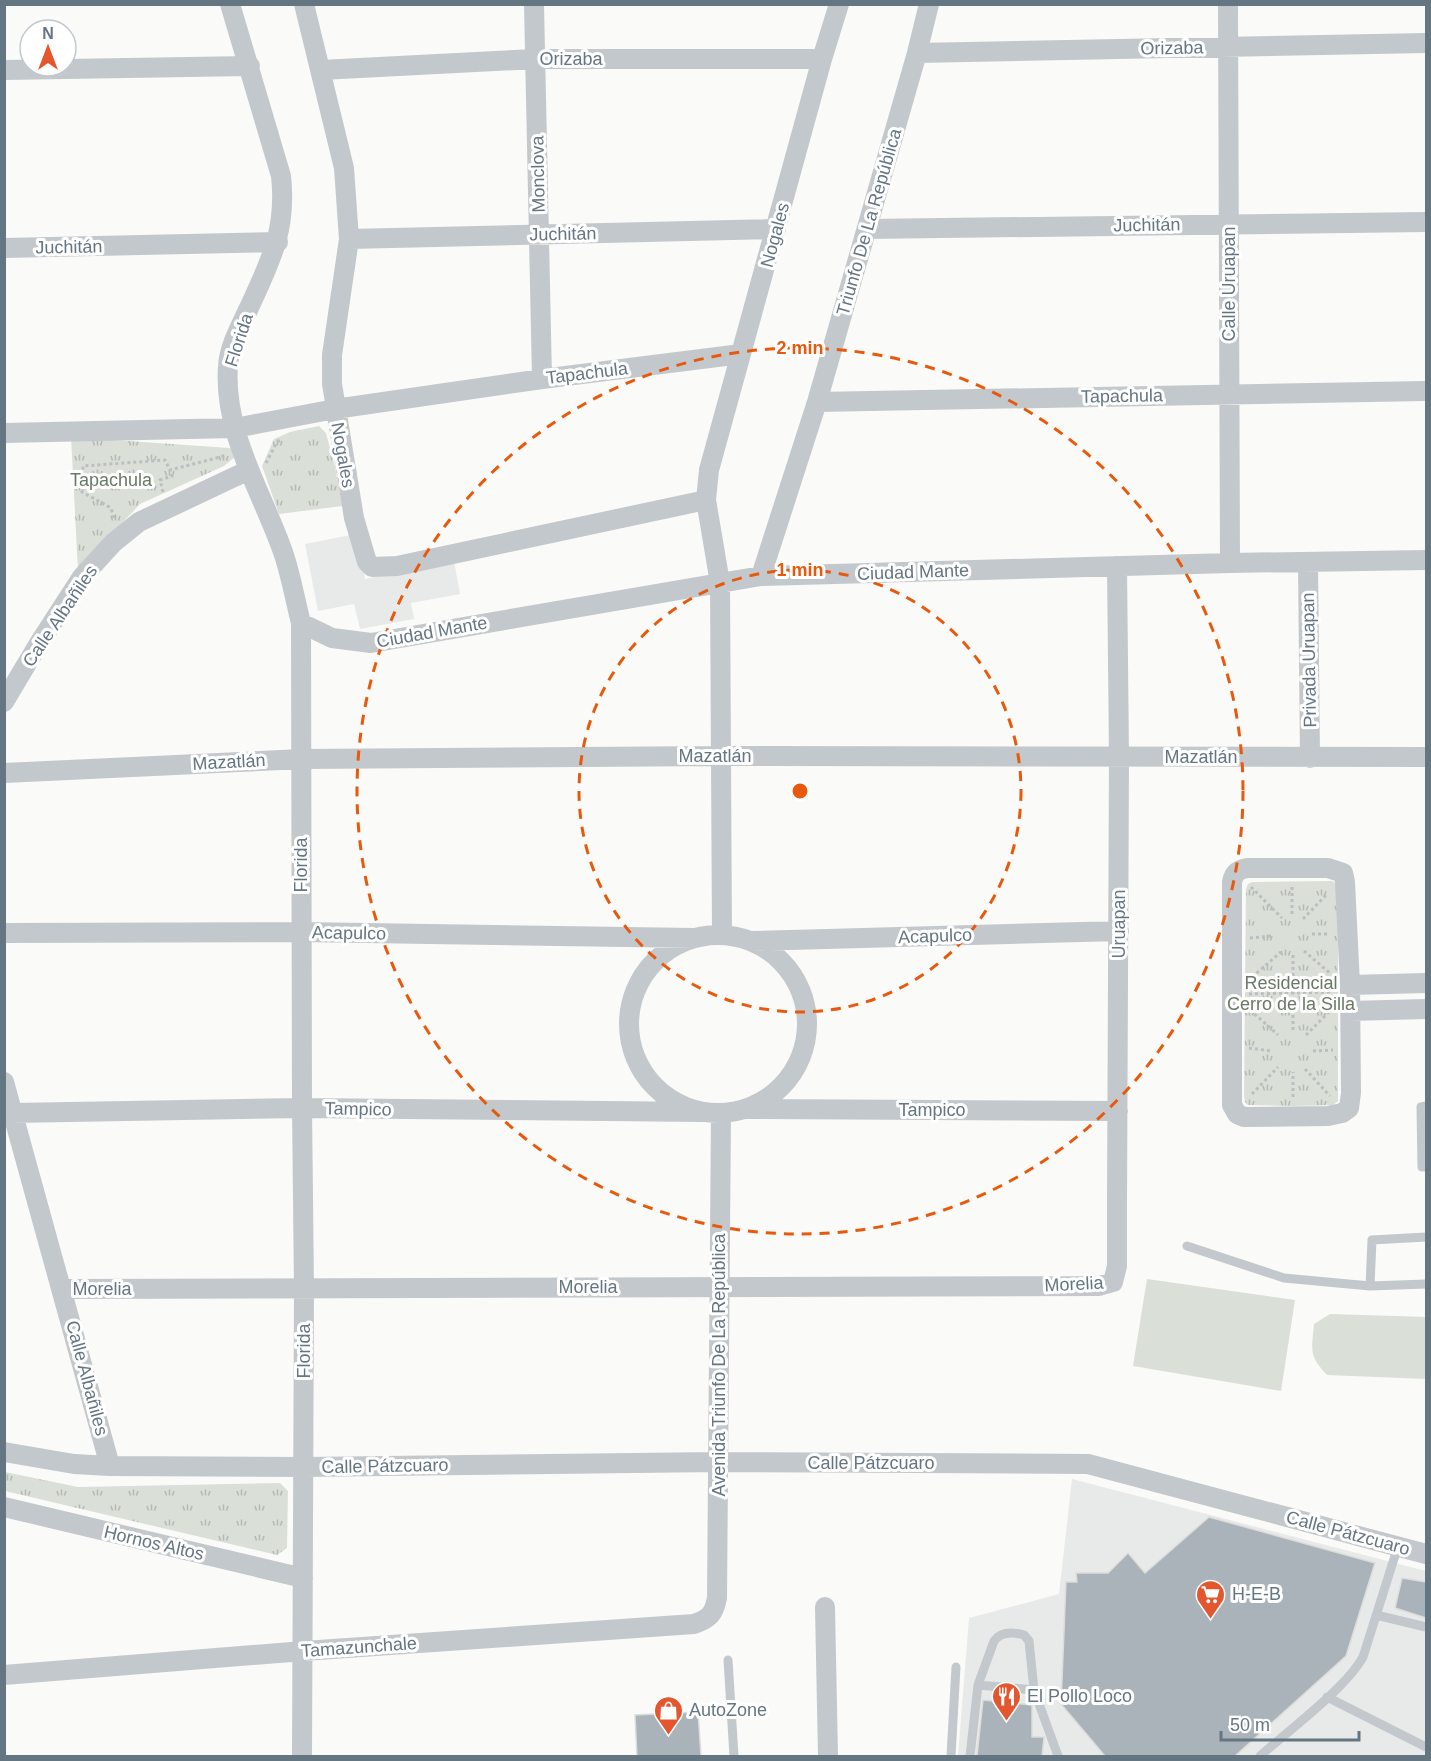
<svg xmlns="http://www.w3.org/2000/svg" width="1431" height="1761" font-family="Helvetica,sans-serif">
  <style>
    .built { fill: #e8e9e9 }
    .park { fill: url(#park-tufts) }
    .pitch { fill: #dadfd7 }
    .building { fill: #aab3b9; stroke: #dcdcda; stroke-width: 1.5 }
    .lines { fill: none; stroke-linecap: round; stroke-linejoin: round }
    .path { stroke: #bbbfc2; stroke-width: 3; stroke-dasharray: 3 3; stroke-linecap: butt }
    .service { stroke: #c3c8cc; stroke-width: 9 }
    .minor { stroke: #c3c8cc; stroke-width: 20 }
    .ring { fill: none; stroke: #e8590c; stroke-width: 3; stroke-dasharray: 10 8 }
    .labels { text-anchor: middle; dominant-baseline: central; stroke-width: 6; stroke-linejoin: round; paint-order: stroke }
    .street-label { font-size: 18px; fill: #657683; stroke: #fff }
    .park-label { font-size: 18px; fill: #687a64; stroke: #fff }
    .poi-label { font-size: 18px; fill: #657683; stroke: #fff; text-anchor: start }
    .centre { fill: #e8590c; stroke: #fff; stroke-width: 3 }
    .ring-label { font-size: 18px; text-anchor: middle; font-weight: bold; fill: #e8590c; stroke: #fff; stroke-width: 6; stroke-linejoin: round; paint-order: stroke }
  </style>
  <defs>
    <pattern id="park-tufts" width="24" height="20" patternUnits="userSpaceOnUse" patternTransform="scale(1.5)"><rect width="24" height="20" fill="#dadfd7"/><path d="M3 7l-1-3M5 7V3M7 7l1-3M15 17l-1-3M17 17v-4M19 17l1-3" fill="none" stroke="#b4b9b4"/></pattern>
  </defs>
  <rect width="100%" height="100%" fill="#fafaf8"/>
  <path class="built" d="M 356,534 L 365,579 L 454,561 L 460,594 L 411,603 L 414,619 L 360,629 L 354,604 L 318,611 L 305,544 Z
    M 1072,1479 L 1426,1571 L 1426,1756 L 958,1756 L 969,1618 L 1059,1594 Z"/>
  <path class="park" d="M 319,426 L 326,433 L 335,467 L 342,506 L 279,514 L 262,466 L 274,439 L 290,432 Z
    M 71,437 L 229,448 L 242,451 L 224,466 L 140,504 L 78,570 Z
    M 1332,881 L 1336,884 L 1338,890 L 1338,1101 L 1333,1105 L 1293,1106 L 1248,1105 L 1245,1102 L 1244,1095 L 1246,889 L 1248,884 L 1252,882 Z
    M 5,1472 L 78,1487 L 280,1483 L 288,1491 L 287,1548 L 277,1555 L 5,1491 Z"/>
  <path class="pitch" d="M 1147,1279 L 1295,1300 L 1281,1391 L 1133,1366 Z
    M 1330,1314 L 1426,1317 L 1426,1379 L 1327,1375 C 1308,1355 1312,1350 1314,1324 Z"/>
  <path class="building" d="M 1209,1517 L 1375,1563 L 1346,1656 L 1235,1756 L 1105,1756 L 1061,1704 L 1066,1582 L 1077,1582 L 1076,1573 L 1108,1573 L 1128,1553 L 1145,1573 Z
    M 1402,1578 L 1426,1582 L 1426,1618 L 1395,1608 Z
    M 983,1700 L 1032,1705 L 1032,1737 L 1044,1737 L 1042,1756 L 977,1756 Z
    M 698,1712 L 701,1756 L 637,1756 L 635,1715 Z"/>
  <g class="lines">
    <path class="path" d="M 266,463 L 277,442 L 282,439
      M 163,492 L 160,480 L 172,476 L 170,470
      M 114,518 L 111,508 L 82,492 L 83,466 L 165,460 L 170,470 L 224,456
      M 1251,887 L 1282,918
      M 1292,887 L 1292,916
      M 1303,919 L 1327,894
      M 1312,934 L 1328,934
      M 1250,938 L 1272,936
      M 1304,951 L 1331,974
      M 1293,955 L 1293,1030
      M 1252,977 L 1281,952
      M 1249,994 L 1332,992
      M 1250,1010 L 1278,1035
      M 1306,1035 L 1332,1009
      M 1249,1048 L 1271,1051
      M 1313,1051 L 1333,1050
      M 1305,1069 L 1330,1096
      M 1252,1094 L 1278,1067
      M 1293,1097 L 1293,1072"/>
    <path class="service" d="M 1426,1106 L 1421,1107 L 1422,1167 L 1426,1167
      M 1426,1237 L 1372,1240 L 1370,1286 L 1426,1284
      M 1187,1246 L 1284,1278 L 1370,1286
      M 1376,1615 L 1426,1627
      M 728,1660 L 734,1756
      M 978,1685 L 1034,1690
      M 1327,1697 L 1426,1747
      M 951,1756 L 956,1667
      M 970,1756 L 978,1685 L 994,1641 C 1001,1631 1013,1632 1024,1635 L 1029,1641 L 1034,1690 L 1058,1756
      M 1260,1756 C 1289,1730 1345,1689 1363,1657 L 1398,1546"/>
    <path class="minor" d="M 230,4 L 281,176 C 287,231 270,262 248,310 C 240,327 229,347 228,366 C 223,432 262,492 283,552 C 291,575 295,600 301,623 L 302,1108 L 304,1289 L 302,1756
      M 304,4 L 344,168 L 349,239 L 332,355 L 332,384 L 354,518 L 367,562 L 372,567 L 397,566 L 706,500
      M 534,4 L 542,379
      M 1228,4 L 1230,563
      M 917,53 L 1426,43
      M 4,70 L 250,66
      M 321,70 L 535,59 L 822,59
      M 867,229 L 1426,222
      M 349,239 L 776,229
      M 4,248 L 278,242
      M 817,402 L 1426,391
      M 4,433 L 235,428 L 335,409 L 542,379 L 741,354
      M 1308,562 L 1310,758
      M 761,576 L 817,402 L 917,53 L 929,4
      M 301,623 L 332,638 L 371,643 L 761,576 L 1230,563 L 1426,560
      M 4,702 L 38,645 L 82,577 L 113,543 L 139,522 L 249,470
      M 4,773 L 302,759 L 722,756 L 1426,757
      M 1247,868 L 1328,868 L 1343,873 L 1345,882 L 1350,985 L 1351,1093 L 1349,1108 L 1342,1113 L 1328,1116 L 1244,1117 L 1237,1114 L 1232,1105 L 1232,882 C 1234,873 1237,870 1247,868 Z
      M 4,933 L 301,932 L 694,938
      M 722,935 L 720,583 L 706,500 L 709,470 L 822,59 L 839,4
      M629 1024a89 89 0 1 1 178 0a89 89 0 1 1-178 0Z
      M 751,941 L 1119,931
      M 1350,985 L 1426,983
      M 1350,1011 L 1426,1009
      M 4,1082 L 110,1466
      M 751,1109 L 1118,1111
      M 12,1113 L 302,1108 L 703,1112
      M 63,1289 L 1099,1286 L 1113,1282 L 1117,1266 L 1117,1202 L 1119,757 L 1117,566
      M 4,1452 L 74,1464 L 110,1466 L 303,1467 L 718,1462 L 1088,1464 L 1426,1554
      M 4,1507 L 303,1578
      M 825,1607 L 828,1756
      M 4,1675 L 304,1651 L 694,1624 C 709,1619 714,1614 717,1598 L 721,1113"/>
  </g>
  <g class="ring">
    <circle cx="800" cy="791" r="221"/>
    <circle cx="800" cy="791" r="443"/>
  </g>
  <defs>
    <symbol id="supermarket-pin" viewBox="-11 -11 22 30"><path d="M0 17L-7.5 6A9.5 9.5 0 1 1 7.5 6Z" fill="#e4572e" stroke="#fff"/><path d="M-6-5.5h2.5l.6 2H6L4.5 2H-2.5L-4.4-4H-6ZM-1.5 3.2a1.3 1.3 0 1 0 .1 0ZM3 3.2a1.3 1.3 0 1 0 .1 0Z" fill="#fff"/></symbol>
    <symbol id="restaurant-pin" viewBox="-11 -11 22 30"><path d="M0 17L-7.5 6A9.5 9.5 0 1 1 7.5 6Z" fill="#e4572e" stroke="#fff"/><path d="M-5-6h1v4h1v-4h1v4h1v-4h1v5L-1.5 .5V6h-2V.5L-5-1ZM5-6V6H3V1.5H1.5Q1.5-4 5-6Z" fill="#fff"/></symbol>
    <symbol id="shop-pin" viewBox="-11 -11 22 30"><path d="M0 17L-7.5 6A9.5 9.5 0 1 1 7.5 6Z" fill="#e4572e" stroke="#fff"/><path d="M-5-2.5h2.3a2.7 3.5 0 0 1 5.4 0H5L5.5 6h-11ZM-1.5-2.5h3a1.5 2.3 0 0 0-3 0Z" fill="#fff"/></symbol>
  </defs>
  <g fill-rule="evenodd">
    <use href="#supermarket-pin" x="1194" y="1578" width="33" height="45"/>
    <use href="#restaurant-pin" x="990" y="1680" width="33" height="45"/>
    <use href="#shop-pin" x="652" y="1694" width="33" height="45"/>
  </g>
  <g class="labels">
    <g class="street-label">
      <text transform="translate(1172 48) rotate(-1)">Orizaba</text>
      <text x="571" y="59">Orizaba</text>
      <text transform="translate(538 174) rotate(-91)">Monclova</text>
      <text transform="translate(869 222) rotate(-74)">Triunfo De La República</text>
      <text transform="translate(1147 225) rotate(-1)">Juchitán</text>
      <text transform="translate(563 234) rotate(-1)">Juchitán</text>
      <text transform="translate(775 235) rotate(-75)">Nogales</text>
      <text transform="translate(69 247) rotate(-1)">Juchitán</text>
      <text transform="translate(1229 284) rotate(-90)">Calle Uruapan</text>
      <text transform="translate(239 340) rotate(-72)">Florida</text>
      <text transform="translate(587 373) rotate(-7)">Tapachula</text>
      <text transform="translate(1122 396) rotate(-1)">Tapachula</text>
      <text transform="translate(343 455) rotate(80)">Nogales</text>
      <text transform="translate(913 572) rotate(-2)">Ciudad Mante</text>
      <text transform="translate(60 616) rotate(-56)">Calle Albañiles</text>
      <text transform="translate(432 632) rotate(-10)">Ciudad Mante</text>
      <text transform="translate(1309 660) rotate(-91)">Privada Uruapan</text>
      <text x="715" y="756">Mazatlán</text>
      <text x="1201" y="757">Mazatlán</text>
      <text transform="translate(229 762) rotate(-3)">Mazatlán</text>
      <text transform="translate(301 865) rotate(-90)">Florida</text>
      <text transform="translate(1119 924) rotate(-90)">Uruapan</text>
      <text transform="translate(349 933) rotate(1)">Acapulco</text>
      <text transform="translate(935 936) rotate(-2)">Acapulco</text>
      <text transform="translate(358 1109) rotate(1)">Tampico</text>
      <text x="932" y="1110">Tampico</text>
      <text transform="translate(1074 1284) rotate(-3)">Morelia</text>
      <text x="588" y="1287">Morelia</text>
      <text x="102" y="1289">Morelia</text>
      <text transform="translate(304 1351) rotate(-90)">Florida</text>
      <text transform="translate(719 1365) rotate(-90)">Avenida Triunfo De La República</text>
      <text transform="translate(87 1378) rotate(75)">Calle Albañiles</text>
      <text x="871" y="1463">Calle Pátzcuaro</text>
      <text transform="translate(385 1466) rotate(-1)">Calle Pátzcuaro</text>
      <text transform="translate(1348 1533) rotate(15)">Calle Pátzcuaro</text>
      <text transform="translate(154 1543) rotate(13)">Hornos Altos</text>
      <text transform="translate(359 1647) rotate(-4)">Tamazunchale</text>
    </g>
    <g class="park-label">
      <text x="111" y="480">Tapachula</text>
      <text x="1291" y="983">Residencial<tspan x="1291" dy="21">Cerro de la Silla</tspan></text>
    </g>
    <g class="poi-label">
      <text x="1232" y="1594">H-E-B</text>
      <text x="1027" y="1696">El Pollo Loco</text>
      <text x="689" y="1710">AutoZone</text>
    </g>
  </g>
  <circle cx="800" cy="791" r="9" class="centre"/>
  <g class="ring-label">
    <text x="800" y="354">2 min</text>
    <text x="800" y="576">1 min</text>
  </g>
  <rect width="1431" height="1761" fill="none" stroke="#657683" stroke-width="12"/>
  <g transform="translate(48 48)"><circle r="28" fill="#ffffff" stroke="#c1c8cd" stroke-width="1.5"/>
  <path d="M0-4.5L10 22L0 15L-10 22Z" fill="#e4572e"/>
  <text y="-9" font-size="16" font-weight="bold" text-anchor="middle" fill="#657683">N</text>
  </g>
  <path d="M1221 1731v9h138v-9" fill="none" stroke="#657683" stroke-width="3"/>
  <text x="1230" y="1731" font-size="18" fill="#657683" stroke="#ffffff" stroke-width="4.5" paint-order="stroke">50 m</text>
</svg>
